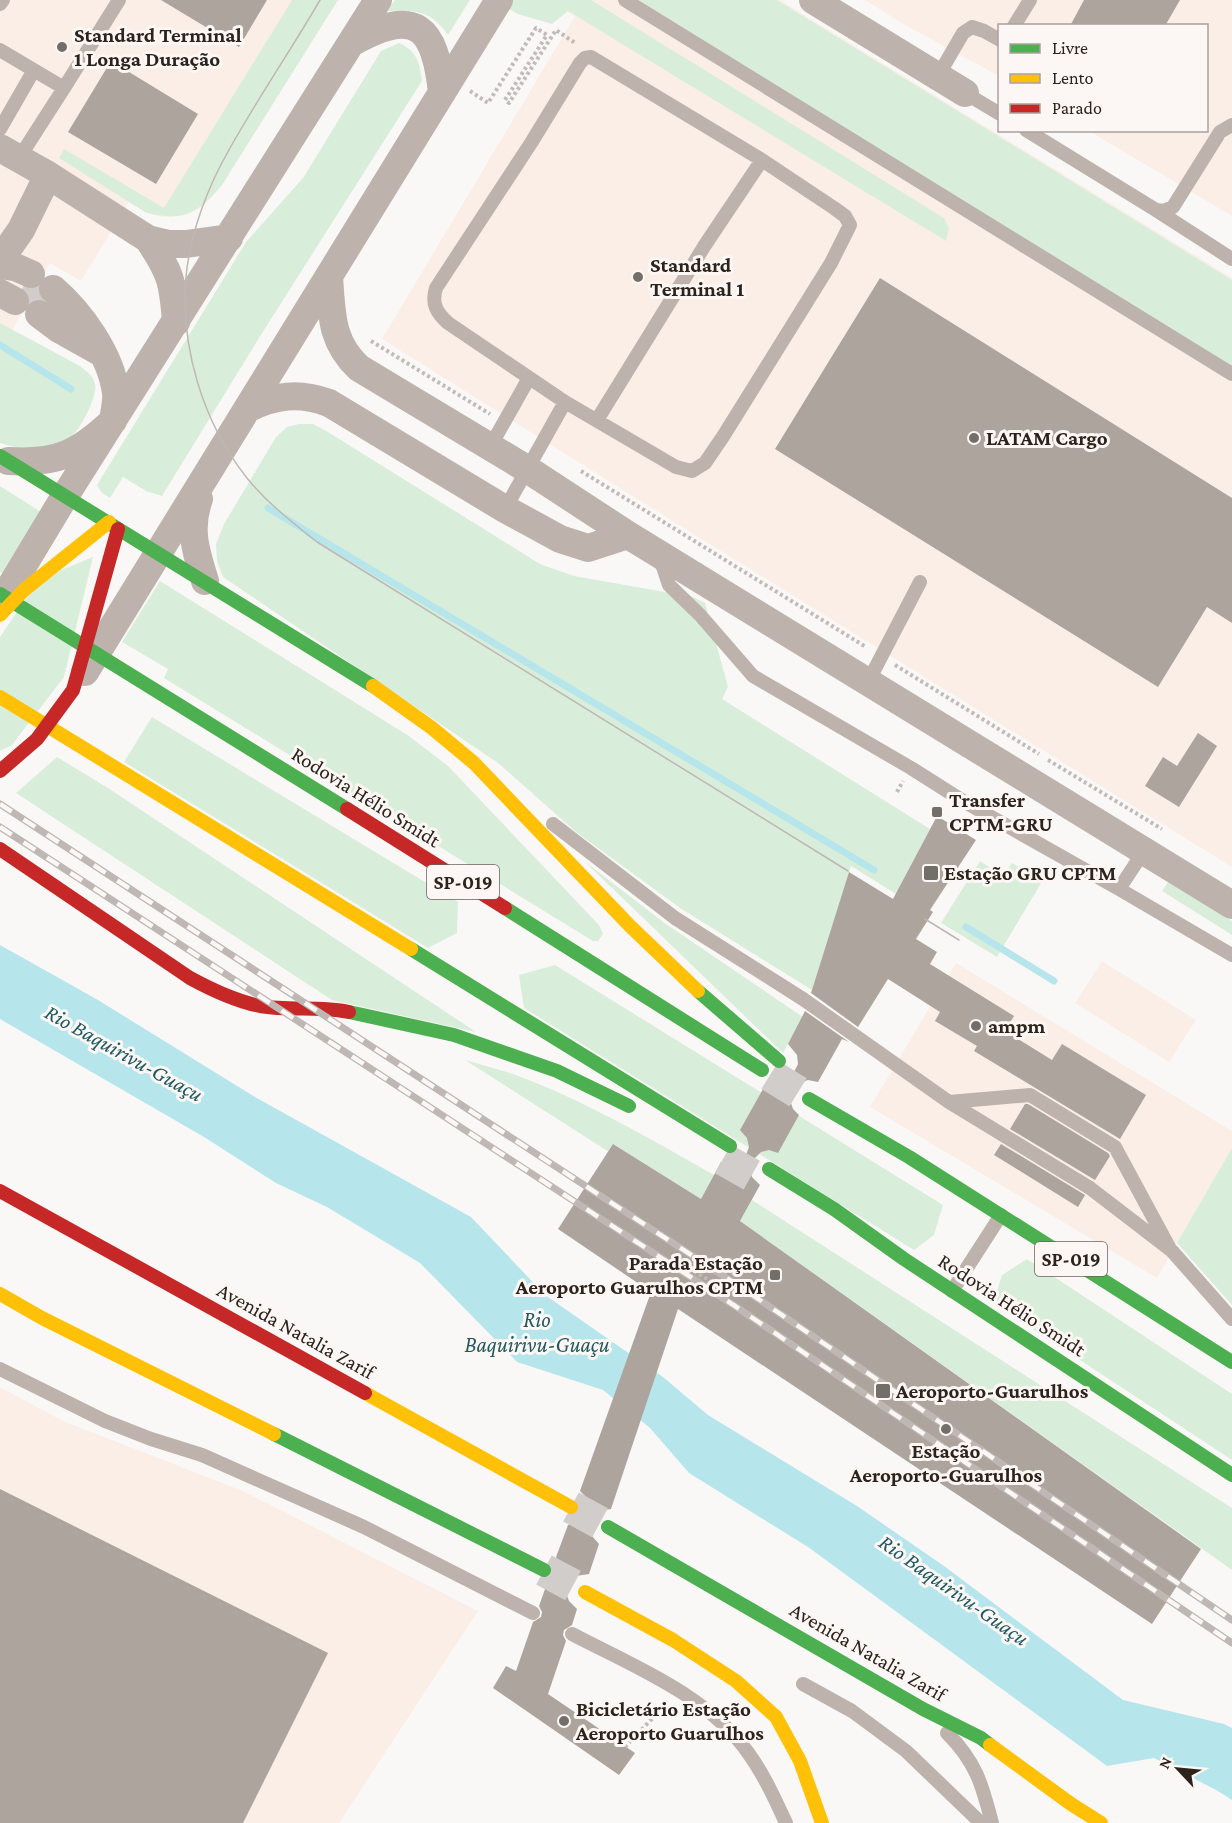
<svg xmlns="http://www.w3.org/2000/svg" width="1232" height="1823" font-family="'Crimson Pro',serif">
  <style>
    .built { fill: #faeee7 }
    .green { fill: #d8eeda }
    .water { fill: #b6e6ec }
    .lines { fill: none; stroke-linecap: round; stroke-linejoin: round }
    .stream { stroke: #b6e6ec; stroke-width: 7 }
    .building { fill: #ada49d }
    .street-tunnel { stroke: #d1cdcb; stroke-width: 28; stroke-dasharray: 28 14; stroke-linecap: butt }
    .secondary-tunnel { stroke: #d1cdcb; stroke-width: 33; stroke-dasharray: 33 16; stroke-linecap: butt }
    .primary-tunnel { stroke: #d1cdcb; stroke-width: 33; stroke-dasharray: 33 16; stroke-linecap: butt }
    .path { stroke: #c2bab6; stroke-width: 4; stroke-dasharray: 3 3; stroke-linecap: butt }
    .lane { stroke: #beb2ac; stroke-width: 14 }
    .street { stroke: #beb2ac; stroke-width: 28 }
    .fast { stroke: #4caf50; stroke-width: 14 }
    .slow { stroke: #ffc107; stroke-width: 14 }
    .jam { stroke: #c62828; stroke-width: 14 }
    .tram { stroke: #beb7b4; stroke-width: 1.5 }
    .rail-casing { stroke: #beb7b4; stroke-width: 7 }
    .rail { stroke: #fcf7f4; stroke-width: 4.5; stroke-dasharray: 14; stroke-linecap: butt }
    .poi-dot { fill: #746e69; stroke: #fcf7f4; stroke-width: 2 }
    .labels { text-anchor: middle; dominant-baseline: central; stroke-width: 6; stroke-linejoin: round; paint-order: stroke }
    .shield { fill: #fcf7f4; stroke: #6a635e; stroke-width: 1.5 }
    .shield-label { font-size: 20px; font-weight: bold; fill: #2c231d }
    .poi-label { font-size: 21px; font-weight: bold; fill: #2c231d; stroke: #fcf7f4; text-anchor: start }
    .street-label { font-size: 21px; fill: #2c231d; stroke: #fcf7f4 }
    .water-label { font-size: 22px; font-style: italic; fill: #1f5a60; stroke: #fcf7f4 }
  </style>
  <rect width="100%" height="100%" fill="#faf8f6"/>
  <path class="built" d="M 0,0 L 338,0 L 222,185 L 205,205 L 186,215 L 161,217 L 145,212 L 129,202 L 81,281 L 50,263 L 12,330 L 0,323 Z
    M 548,0 L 780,0 L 1232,278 L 1232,867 L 695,535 L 382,339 L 575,16 Z
    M 865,0 L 1232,0 L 1232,216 L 1089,131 L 1206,130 L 1206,26 L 1000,26 L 999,76 L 905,25 Z
    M 1102,961 L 1196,1020 L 1169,1062 L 1075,1003 Z
    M 956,963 L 1232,1131 L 1232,1148 L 1157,1278 L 870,1107 Z
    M 0,1387 L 63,1421 L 243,1491 L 478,1611 L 339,1823 L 0,1823 Z"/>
  <path class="green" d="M 292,0 L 338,0 L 222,185 C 198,213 183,223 145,212 L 59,158 L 64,149 L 164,208 Z
    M 395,0 L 470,0 L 448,35 C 430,10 417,10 387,11 Z
    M 493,0 L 591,0 L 944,218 L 949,228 L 946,241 L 568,11 L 552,24 L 518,14 Z
    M 639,0 L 777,0 L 1232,280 L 1232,370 Z
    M 399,43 C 417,51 420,63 422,81 L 259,338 L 162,496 L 146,491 L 123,477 L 110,498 L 102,493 L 97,485 L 246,242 L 303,178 L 381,51 Z
    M 0,323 L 80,366 C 86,371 93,375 95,384 C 98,396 80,431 69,439 C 61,445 49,449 39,454 L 0,443 Z
    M 299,424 L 313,424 L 328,432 L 540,564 L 574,576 L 693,597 L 705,603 L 728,687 L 722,699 L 930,829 L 896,894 L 851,866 L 812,990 L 680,908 L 576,832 L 498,763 L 223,577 L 217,561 L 216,544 L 224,524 L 276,437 L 287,427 Z
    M 0,486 L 41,512 L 2,573 L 0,572 Z
    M 93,557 L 64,677 L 12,745 L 0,751 L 0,637 L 29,594 L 61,570 Z
    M 160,581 L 409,736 L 448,766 L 599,925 L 603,934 L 598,941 L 593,941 L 164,678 L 168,669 L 122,642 Z
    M 152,717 L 458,902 L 457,933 L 428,948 L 124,762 Z
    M 57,757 L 108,788 L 476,1032 L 332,1000 L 16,793 Z
    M 584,861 L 666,924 L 803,1017 L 783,1053 Z
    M 980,861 L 1003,876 L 1012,863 L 1043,880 L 997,957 L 941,923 Z
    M 1168,882 L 1232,921 L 1232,935 L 1162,891 Z
    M 555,965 L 943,1205 L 934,1235 L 914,1250 L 524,1008 L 519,975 Z
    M 465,1060 C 481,1065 498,1069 513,1074 C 584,1100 649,1138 714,1175 L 701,1199 L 613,1144 L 609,1152 Z
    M 1232,1148 L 1232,1305 L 1177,1243 Z
    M 752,1200 L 1232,1508 L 1232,1570 L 740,1221 Z
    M 1027,1259 L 1232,1394 L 1232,1460 L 993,1303 L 1002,1275 Z"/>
  <path class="water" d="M 0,945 L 98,1000 L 255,1097 L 471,1217 L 545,1295 L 663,1377 L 708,1415 L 857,1506 L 944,1566 L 1123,1700 L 1224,1724 L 1232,1728 L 1232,1800 L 1218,1791 L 1154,1758 L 1107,1766 L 808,1547 L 689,1473 L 650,1428 L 603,1390 L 517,1362 L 420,1263 L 327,1207 L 276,1183 L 204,1137 L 0,1019 Z"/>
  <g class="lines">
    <path class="stream" d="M 0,345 L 71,389
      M 268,508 L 874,870
      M 966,927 L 1054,981"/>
  </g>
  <path class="building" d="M 161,0 L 267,0 L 239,47 Z
    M 1084,0 L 1180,0 L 1165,26 L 1070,26 Z
    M 111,61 L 198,114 L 156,184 L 68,132 Z
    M 880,278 L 1232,498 L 1232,623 L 1207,607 L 1158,687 L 775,449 Z
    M 1198,733 L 1217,746 L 1179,807 L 1145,786 L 1163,757 L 1177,766 Z
    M 937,816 L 976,840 L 930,910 L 933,912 L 916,939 L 937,952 L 930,964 L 1014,1016 L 1005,1031 L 1052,1060 L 1062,1044 L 1146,1095 L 1120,1139 L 974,1051 L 977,1046 L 935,1021 L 940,1012 L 888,979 L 858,1027 L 811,993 L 849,872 L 893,899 Z
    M 805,1011 L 849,1042 L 842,1039 L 818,1082 L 808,1080 L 800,1083 L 793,1089 L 790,1100 L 793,1109 L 799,1115 L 778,1153 L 769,1150 L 761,1152 L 753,1160 L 750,1168 L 752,1177 L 760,1185 L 740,1221 L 1201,1549 L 1152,1624 L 678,1309 L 611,1509 L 599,1511 L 592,1518 L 589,1526 L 592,1536 L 599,1544 L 589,1574 L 576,1576 L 568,1584 L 566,1593 L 569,1601 L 577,1609 L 572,1625 L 564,1630 L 563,1635 L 566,1641 L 548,1694 L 635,1753 L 619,1775 L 493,1688 L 506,1666 L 516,1671 L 533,1622 L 541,1617 L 542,1612 L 539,1606 L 545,1589 L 555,1585 L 561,1578 L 563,1568 L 556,1557 L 568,1525 L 580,1523 L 588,1516 L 590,1506 L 587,1498 L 580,1491 L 651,1292 L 558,1229 L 613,1144 L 701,1199 L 721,1162 L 730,1165 L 738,1163 L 746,1155 L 749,1147 L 747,1138 L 740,1130 L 763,1089 L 770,1087 L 778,1079 L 786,1078 L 794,1072 L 798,1064 L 797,1055 L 788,1044 Z
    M 1025,1104 L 1028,1104 L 1108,1153 L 1110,1156 L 1095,1180 L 1010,1129 Z
    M 1001,1144 L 1085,1195 L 1078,1207 L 994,1155 Z
    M 0,1489 L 328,1653 L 243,1823 L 0,1823 Z"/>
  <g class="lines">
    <path class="street-tunnel" d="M 23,287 L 46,301"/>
    <path class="secondary-tunnel" d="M 571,1507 L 608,1527
      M 544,1570 L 585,1592"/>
    <path class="primary-tunnel" d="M 770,1075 L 809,1099
      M 723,1159 L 762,1181"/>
    <path class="path" d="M 470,91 L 488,103 L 536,28 L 547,35 L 505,100 L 509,103 L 556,30 L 575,43
      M 371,341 L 490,414
      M 581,471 L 866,647
      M 895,665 L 1039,754
      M 1048,760 L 1162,829
      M 897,792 L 903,781
      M 689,1268 L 720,1287
      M 625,1747 L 666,1704"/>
    <path class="lane" d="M 625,0 L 1232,374
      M 0,4 L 3,0
      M 1014,26 L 1030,0
      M 0,50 L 64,88 L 119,0
      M 591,57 L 762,160 L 834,208 L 845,216 L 850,225 L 831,263 L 724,435 L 705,463 L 692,471 L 676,467 L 565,402 L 448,323 C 437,313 431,304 436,288 L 531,143 L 580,63 L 585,58 Z
      M 938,76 L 963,33 L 972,27 L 984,31 L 1000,40
      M 965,93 L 1000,114
      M 0,129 L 34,70
      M 1026,130 L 1156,210 L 1164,211 L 1173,207 L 1220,132 L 1232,125
      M 19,158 L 64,88
      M 1156,210 L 1232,259
      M 597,420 L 705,245 L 762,160
      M 490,447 L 529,378
      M 505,509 L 565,402
      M 660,558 L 669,585 L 700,615 L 753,676 L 911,768 L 963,801 L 1119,889 L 1232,955
      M 868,682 L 920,582
      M 553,824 L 675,918 L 803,999 L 949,1102 L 1090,1188 L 1172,1251 L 1232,1319
      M 1119,889 L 1144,851
      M 949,1102 L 1030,1095 L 1115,1147 L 1169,1247
      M 952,1291 L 1001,1215
      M 0,1369 L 105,1421 L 151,1439 L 202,1455 L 364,1527 L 533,1613
      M 572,1634 C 633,1666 708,1695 749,1754 C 764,1775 775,1799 786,1823
      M 803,1684 L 852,1711 L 906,1751 L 981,1823
      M 947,1733 C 976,1762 982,1784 992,1823"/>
    <path class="street" d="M 813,0 L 965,93
      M 353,42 C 416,7 435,26 442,93
      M 0,148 L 48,175 L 148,239 L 169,244 L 186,244 L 229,238
      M 148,239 C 171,273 173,282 176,322
      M 0,260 L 21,230 L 48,175
      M 0,265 L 15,267 L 31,274
      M 329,277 C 332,313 330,341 359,368 L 527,469 L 628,535 L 1232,905
      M 0,293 L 15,301
      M 39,314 L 59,329 L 100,352
      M 247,409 C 275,395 299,392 329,403 L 505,509 L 560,539 L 588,548 L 628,535
      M 8,461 C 57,464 78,454 113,421 C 114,412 117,402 116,393 C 111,355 81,313 53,289
      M 199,499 C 188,529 196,552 205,581
      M 0,604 L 65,496 L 378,0
      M 85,672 L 499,0"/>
    <path class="fast" d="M 0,456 L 373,686
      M 0,594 L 347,809
      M 505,908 L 762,1070
      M 411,949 L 730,1146
      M 698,991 L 779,1061
      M 349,1012 L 454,1035 L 557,1071 L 629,1106
      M 809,1099 L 909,1157 L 1232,1362
      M 769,1169 L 834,1209 L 904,1259 L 1232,1475
      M 274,1434 L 544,1570
      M 608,1527 L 923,1709 L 981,1738 L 990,1745"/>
    <path class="slow" d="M 0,615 L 24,590 L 109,522
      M 373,686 L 432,728 L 474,763 L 630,926 L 698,991
      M 0,697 L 411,949
      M 0,1294 L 42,1318 L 274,1434
      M 365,1393 L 571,1507
      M 585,1592 L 673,1640 L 736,1681 L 776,1717 L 800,1761 L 822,1823
      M 990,1745 L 1071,1804 L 1101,1823"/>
    <path class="jam" d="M 0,771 L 37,739 L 73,690 L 118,529
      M 347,809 L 505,908
      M 0,849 L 190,978 C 212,990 235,1001 260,1006 C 289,1011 320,1006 349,1012
      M 0,1191 L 365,1393"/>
    <path class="tram" d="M 320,0 C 291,50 258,98 230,148 C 208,186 190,233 186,277 C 180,347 203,423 247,478 C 267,503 292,522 317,542 L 848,871
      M 925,919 L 959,940"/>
    <defs>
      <path id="rail" d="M 0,804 L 745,1290 L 1232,1620
        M 0,827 L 735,1306 L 1232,1643"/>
    </defs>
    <use href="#rail" class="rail-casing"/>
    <use href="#rail" class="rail"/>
  </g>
  <g class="poi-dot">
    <circle cx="62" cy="47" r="6"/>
    <circle cx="638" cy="277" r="6"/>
    <circle cx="974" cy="438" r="6"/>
    <rect x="931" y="806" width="12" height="12" rx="3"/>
    <rect x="923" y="865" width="16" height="16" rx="3"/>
    <circle cx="976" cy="1026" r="6"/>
    <rect x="769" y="1269" width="12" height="12" rx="3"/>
    <rect x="875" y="1383" width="16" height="16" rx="3"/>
    <circle cx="946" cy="1429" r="6"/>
    <circle cx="564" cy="1721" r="6"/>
  </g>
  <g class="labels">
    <g class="shield">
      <rect x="427" y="865" width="72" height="34" rx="4.5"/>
      <rect x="1035" y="1242" width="72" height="34" rx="4.5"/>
    </g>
    <g class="shield-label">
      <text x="463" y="882">SP-019</text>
      <text x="1071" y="1259">SP-019</text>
    </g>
    <g class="poi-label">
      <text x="74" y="35">Standard Terminal<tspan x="74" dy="24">1 Longa Duração</tspan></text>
      <text x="650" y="265">Standard<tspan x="650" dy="24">Terminal 1</tspan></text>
      <text x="986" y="438">LATAM Cargo</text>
      <text x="949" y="800">Transfer<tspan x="949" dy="24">CPTM-GRU</tspan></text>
      <text x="944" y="873">Estação GRU CPTM</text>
      <text x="988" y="1026">ampm</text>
      <text x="763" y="1263" text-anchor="end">Parada Estação<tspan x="763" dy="24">Aeroporto Guarulhos CPTM</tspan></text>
      <text x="896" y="1391">Aeroporto-Guarulhos</text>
      <text x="946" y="1451" text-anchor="middle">Estação<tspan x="946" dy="24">Aeroporto-Guarulhos</tspan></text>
      <text x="576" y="1709">Bicicletário Estação<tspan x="576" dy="24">Aeroporto Guarulhos</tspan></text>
    </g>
    <g class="street-label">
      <text transform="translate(366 797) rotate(32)">Rodovia Hélio Smidt</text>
      <text transform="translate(1012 1305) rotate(33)">Rodovia Hélio Smidt</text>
      <text transform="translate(296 1331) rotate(29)">Avenida Natalia Zarif</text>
      <text transform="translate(868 1652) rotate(30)">Avenida Natalia Zarif</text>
    </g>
    <g class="water-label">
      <text transform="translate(124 1053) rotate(29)">Rio Baquirivu-Guaçu</text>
      <text x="537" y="1319">Rio<tspan x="537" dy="25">Baquirivu-Guaçu</tspan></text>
      <text transform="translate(954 1590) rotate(35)">Rio Baquirivu-Guaçu</text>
    </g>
  </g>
  <rect x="998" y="24" width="210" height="108" fill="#fcf7f4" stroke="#a9a29e" stroke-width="1.5"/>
  <rect x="1010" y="44" width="30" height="9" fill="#4caf50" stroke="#a9a29e" stroke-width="1.5"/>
  <text x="1052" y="54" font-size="18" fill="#2c231d">Livre</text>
  <rect x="1010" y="74" width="30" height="9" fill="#ffc107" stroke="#a9a29e" stroke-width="1.5"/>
  <text x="1052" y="84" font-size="18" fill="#2c231d">Lento</text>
  <rect x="1010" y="104" width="30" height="9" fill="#c62828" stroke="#a9a29e" stroke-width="1.5"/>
  <text x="1052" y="114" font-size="18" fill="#2c231d">Parado</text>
  <g transform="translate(1178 1769) rotate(296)" stroke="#fcf7f4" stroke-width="4.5" paint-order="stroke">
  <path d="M0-4.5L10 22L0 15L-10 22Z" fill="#2c231d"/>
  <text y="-9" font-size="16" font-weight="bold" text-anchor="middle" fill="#2c231d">N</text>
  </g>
</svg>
